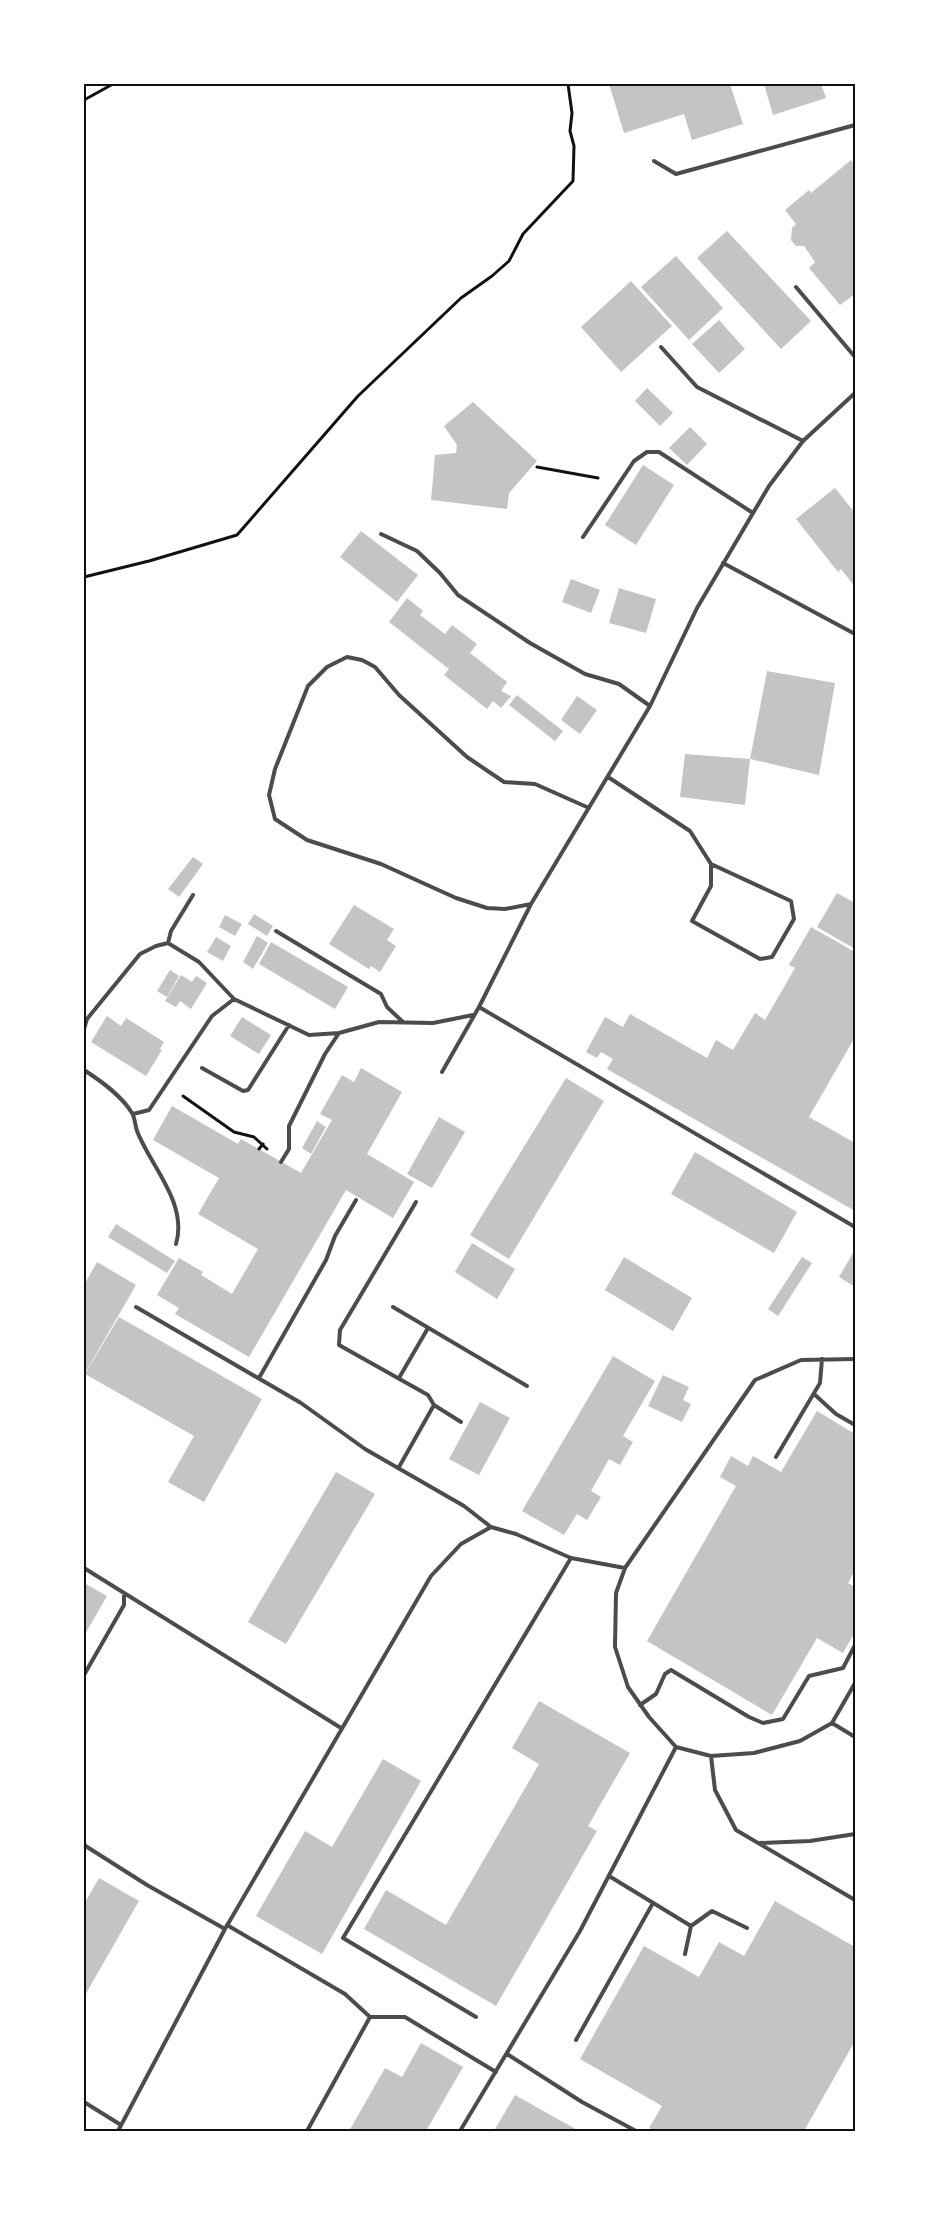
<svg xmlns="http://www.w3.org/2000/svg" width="939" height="2215" font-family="'PT Sans Narrow',sans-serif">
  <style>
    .building { fill: #c4c4c4 }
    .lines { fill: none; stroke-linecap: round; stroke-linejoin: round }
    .path { stroke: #111; stroke-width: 3 }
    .service { stroke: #4c4c4c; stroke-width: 4 }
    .neatline { fill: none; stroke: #111; stroke-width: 2 }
  </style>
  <rect width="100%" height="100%" fill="#fff"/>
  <path class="building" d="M 609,84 L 730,84 L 743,124 L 692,140 L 684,114 L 624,133 Z
    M 764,84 L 821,84 L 826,98 L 773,115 Z
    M 851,160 L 855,165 L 855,294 L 840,305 L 809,268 L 815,262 L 804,246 L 796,246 L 791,240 L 792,228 L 796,224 L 785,210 L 809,190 L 811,193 Z
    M 727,231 L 811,321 L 781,349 L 697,258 Z
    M 676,256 L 723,308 L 689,340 L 641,287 Z
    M 631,281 L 672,326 L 621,372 L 581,327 Z
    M 719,320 L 745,349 L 719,373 L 692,344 Z
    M 647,388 L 673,413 L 660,426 L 635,401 Z
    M 473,402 L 537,461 L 509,493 L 507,509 L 431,500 L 435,455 L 456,453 L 457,445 L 444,426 Z
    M 690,427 L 707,444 L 687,465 L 669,448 Z
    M 643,465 L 674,485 L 636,545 L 605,525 Z
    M 835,488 L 855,513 L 855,587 L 841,569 L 838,572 L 796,519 Z
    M 361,531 L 418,575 L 397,602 L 340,557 Z
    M 571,579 L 600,590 L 591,613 L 562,602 Z
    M 619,588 L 656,599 L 646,633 L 609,623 Z
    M 407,598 L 423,611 L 420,615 L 445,634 L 452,625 L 477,644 L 470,653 L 507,682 L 501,691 L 511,696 L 501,708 L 493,701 L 487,709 L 444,675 L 449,669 L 389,622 Z
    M 767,671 L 835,683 L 819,775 L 750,759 Z
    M 517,695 L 563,731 L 555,741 L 509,705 Z
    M 577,696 L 597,710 L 580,734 L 561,720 Z
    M 685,754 L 750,759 L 745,805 L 680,797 Z
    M 193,857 L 203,864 L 179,897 L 168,889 Z
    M 837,893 L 855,903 L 855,949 L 817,927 Z
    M 354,905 L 394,929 L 387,940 L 396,946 L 380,972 L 371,966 L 369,969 L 329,944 Z
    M 254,914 L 273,926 L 267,936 L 248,924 Z
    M 225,915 L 242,924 L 235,936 L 219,927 Z
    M 811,927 L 855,952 L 855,1037 L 809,1117 L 855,1143 L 855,1211 L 607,1069 L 613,1059 L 601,1052 L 597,1058 L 586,1052 L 605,1017 L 623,1027 L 630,1014 L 707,1058 L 716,1040 L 733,1050 L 755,1013 L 765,1020 L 795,968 L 789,965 Z
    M 257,936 L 268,943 L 253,969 L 243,962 Z
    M 216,937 L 231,946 L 223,961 L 207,952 Z
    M 271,942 L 348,987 L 335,1009 L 259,964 Z
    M 170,970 L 179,976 L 167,997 L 157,991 Z
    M 181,975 L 192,982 L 196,976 L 207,983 L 191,1009 L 180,1001 L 176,1007 L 165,1001 Z
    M 107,1016 L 121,1026 L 126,1018 L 164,1042 L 160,1049 L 162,1050 L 146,1076 L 91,1042 Z
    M 242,1017 L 271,1035 L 259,1054 L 230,1036 Z
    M 361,1068 L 402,1092 L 367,1154 L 414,1182 L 393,1218 L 346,1190 L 249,1357 L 175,1314 L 179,1308 L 157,1295 L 179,1258 L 203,1272 L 201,1275 L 232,1294 L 258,1249 L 198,1214 L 219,1178 L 153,1140 L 172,1106 L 238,1144 L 241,1139 L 301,1173 L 332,1120 L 320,1114 L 342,1075 L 354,1082 Z
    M 566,1078 L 604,1101 L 509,1259 L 470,1235 Z
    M 439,1117 L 465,1132 L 432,1188 L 407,1174 Z
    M 317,1121 L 326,1127 L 311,1154 L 302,1148 Z
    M 695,1152 L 797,1212 L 774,1253 L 671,1194 Z
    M 116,1224 L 175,1261 L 167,1273 L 108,1237 Z
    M 472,1243 L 515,1269 L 497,1299 L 455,1272 Z
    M 853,1253 L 855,1254 L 855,1287 L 839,1277 Z
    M 624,1257 L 692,1298 L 673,1331 L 605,1290 Z
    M 802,1257 L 812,1263 L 778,1316 L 768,1309 Z
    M 97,1262 L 136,1285 L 84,1375 L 84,1285 Z
    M 119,1317 L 262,1399 L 204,1502 L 168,1482 L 194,1436 L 85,1374 Z
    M 613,1356 L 655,1381 L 623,1436 L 633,1442 L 620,1465 L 609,1459 L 591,1491 L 601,1497 L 587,1520 L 577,1514 L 564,1535 L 522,1511 Z
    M 663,1375 L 689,1387 L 683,1400 L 691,1404 L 682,1422 L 648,1406 Z
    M 480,1402 L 510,1418 L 479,1475 L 449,1459 Z
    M 817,1411 L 855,1434 L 855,1570 L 848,1583 L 855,1587 L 855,1632 L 843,1653 L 817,1638 L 772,1715 L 647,1641 L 736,1486 L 720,1477 L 731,1456 L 748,1466 L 753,1456 L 781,1472 Z
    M 336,1472 L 375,1494 L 286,1644 L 248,1622 Z
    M 84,1583 L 107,1596 L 84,1636 Z
    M 539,1701 L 630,1753 L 588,1826 L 597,1831 L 496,2006 L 364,1929 L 386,1890 L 446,1925 L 539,1764 L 512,1748 Z
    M 383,1759 L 421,1781 L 322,1954 L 256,1916 L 305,1831 L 332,1847 Z
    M 99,1878 L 139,1901 L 84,1997 L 84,1904 Z
    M 775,1901 L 855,1947 L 855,2041 L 804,2131 L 655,2131 L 649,2128 L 662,2106 L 580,2059 L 644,1946 L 699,1977 L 719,1942 L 744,1956 Z
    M 421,2043 L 463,2067 L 426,2131 L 349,2131 L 385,2068 L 402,2077 Z
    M 515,2095 L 579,2131 L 494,2131 Z"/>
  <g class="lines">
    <path class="path" d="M 84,100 L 113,84
      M 537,467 L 598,478
      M 84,577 L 149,561 L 237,535 L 358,396 L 461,298 L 492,276 L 509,261 L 523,234 L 573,181 L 574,146 L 570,131 L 572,113 L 568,84
      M 183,1096 L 234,1132 L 254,1137 L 267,1149
      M 259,1149 L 263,1144"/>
    <path class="service" d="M 654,161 L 676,174 L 855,125
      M 796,287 L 855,357
      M 661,347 L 697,387 L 803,441
      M 381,534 L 417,551 L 440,573 L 458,595 L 530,643 L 585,674 L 619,684 L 650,706
      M 583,537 L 634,461 L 647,452 L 659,452 L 753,513
      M 723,563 L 855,634
      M 608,777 L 690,831 L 711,864 L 791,901 L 794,919 L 772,957 L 760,959 L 692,921 L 711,886 L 711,864
      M 531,904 L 505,909 L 487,908 L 456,898 L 381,864 L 307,840 L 275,819 L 269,795 L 275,769 L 308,686 L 327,667 L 347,657 L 362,660 L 375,667 L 399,695 L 467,757 L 504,782 L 535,784 L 589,808
      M 276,931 L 381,994 L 387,1007 L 403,1022
      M 168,943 L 171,931 L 193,895
      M 479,1007 L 855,1227
      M 84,1029 L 87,1019 L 140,954 L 156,946 L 168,943 L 199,962 L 234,999 L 309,1035 L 339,1033 L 379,1022 L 433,1023 L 473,1015
      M 202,1068 L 243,1091 L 248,1090 L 289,1025
      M 84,1070 C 101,1081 121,1095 132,1113 C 135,1118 135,1125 137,1131 C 151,1167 188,1203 176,1244
      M 442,1072 L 479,1007 L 531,904 L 650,706 L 697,608 L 769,486 L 803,441 L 855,393
      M 133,1114 L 149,1110 L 212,1016 L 234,999
      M 281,1162 L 289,1149 L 289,1126 L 325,1054 L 339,1033
      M 136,1307 L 301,1403 L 365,1449 L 464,1506 L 491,1527
      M 393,1307 L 527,1386
      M 259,1378 L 326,1260 L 335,1236 L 356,1200
      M 399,1378 L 428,1328
      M 814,1394 L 836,1414 L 855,1425
      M 434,1405 L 461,1422
      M 776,1457 L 820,1383 L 822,1359
      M 399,1467 L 434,1405 L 428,1395 L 339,1345 L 340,1330 L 416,1202
      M 84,1568 L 341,1728
      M 84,1675 L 124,1605 L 124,1593
      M 640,1705 L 656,1694 L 665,1674 L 671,1670 L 749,1717 L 763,1723 L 783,1719 L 809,1676 L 843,1668 L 855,1645
      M 832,1723 L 855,1737
      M 676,1747 L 711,1756 L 754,1753 L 800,1741 L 832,1723 L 855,1683
      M 711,1756 L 715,1790 L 736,1830 L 855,1900
      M 759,1843 L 810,1841 L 855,1834
      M 84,1845 L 147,1885 L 225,1929
      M 609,1876 L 691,1926 L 712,1911 L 747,1928
      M 227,1925 L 345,1994 L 370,2017
      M 685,1954 L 691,1926
      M 476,2017 L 343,1938 L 571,1558
      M 576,2040 L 653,1903
      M 507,2054 L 582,2102 L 636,2131
      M 84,2102 L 121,2125
      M 118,2131 L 225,1929 L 431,1576 L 461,1544 L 491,1527 L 516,1534 L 571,1558 L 625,1568
      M 307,2131 L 370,2017 L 405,2017 L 496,2072
      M 460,2131 L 580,1931 L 676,1747 L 649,1717 L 628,1687 L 615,1647 L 616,1593 L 625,1568 L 755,1380 L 801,1360 L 855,1359"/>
  </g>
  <rect width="939" height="2215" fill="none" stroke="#ffffff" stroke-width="170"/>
  <rect x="85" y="85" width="769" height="2045" class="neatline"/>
</svg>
